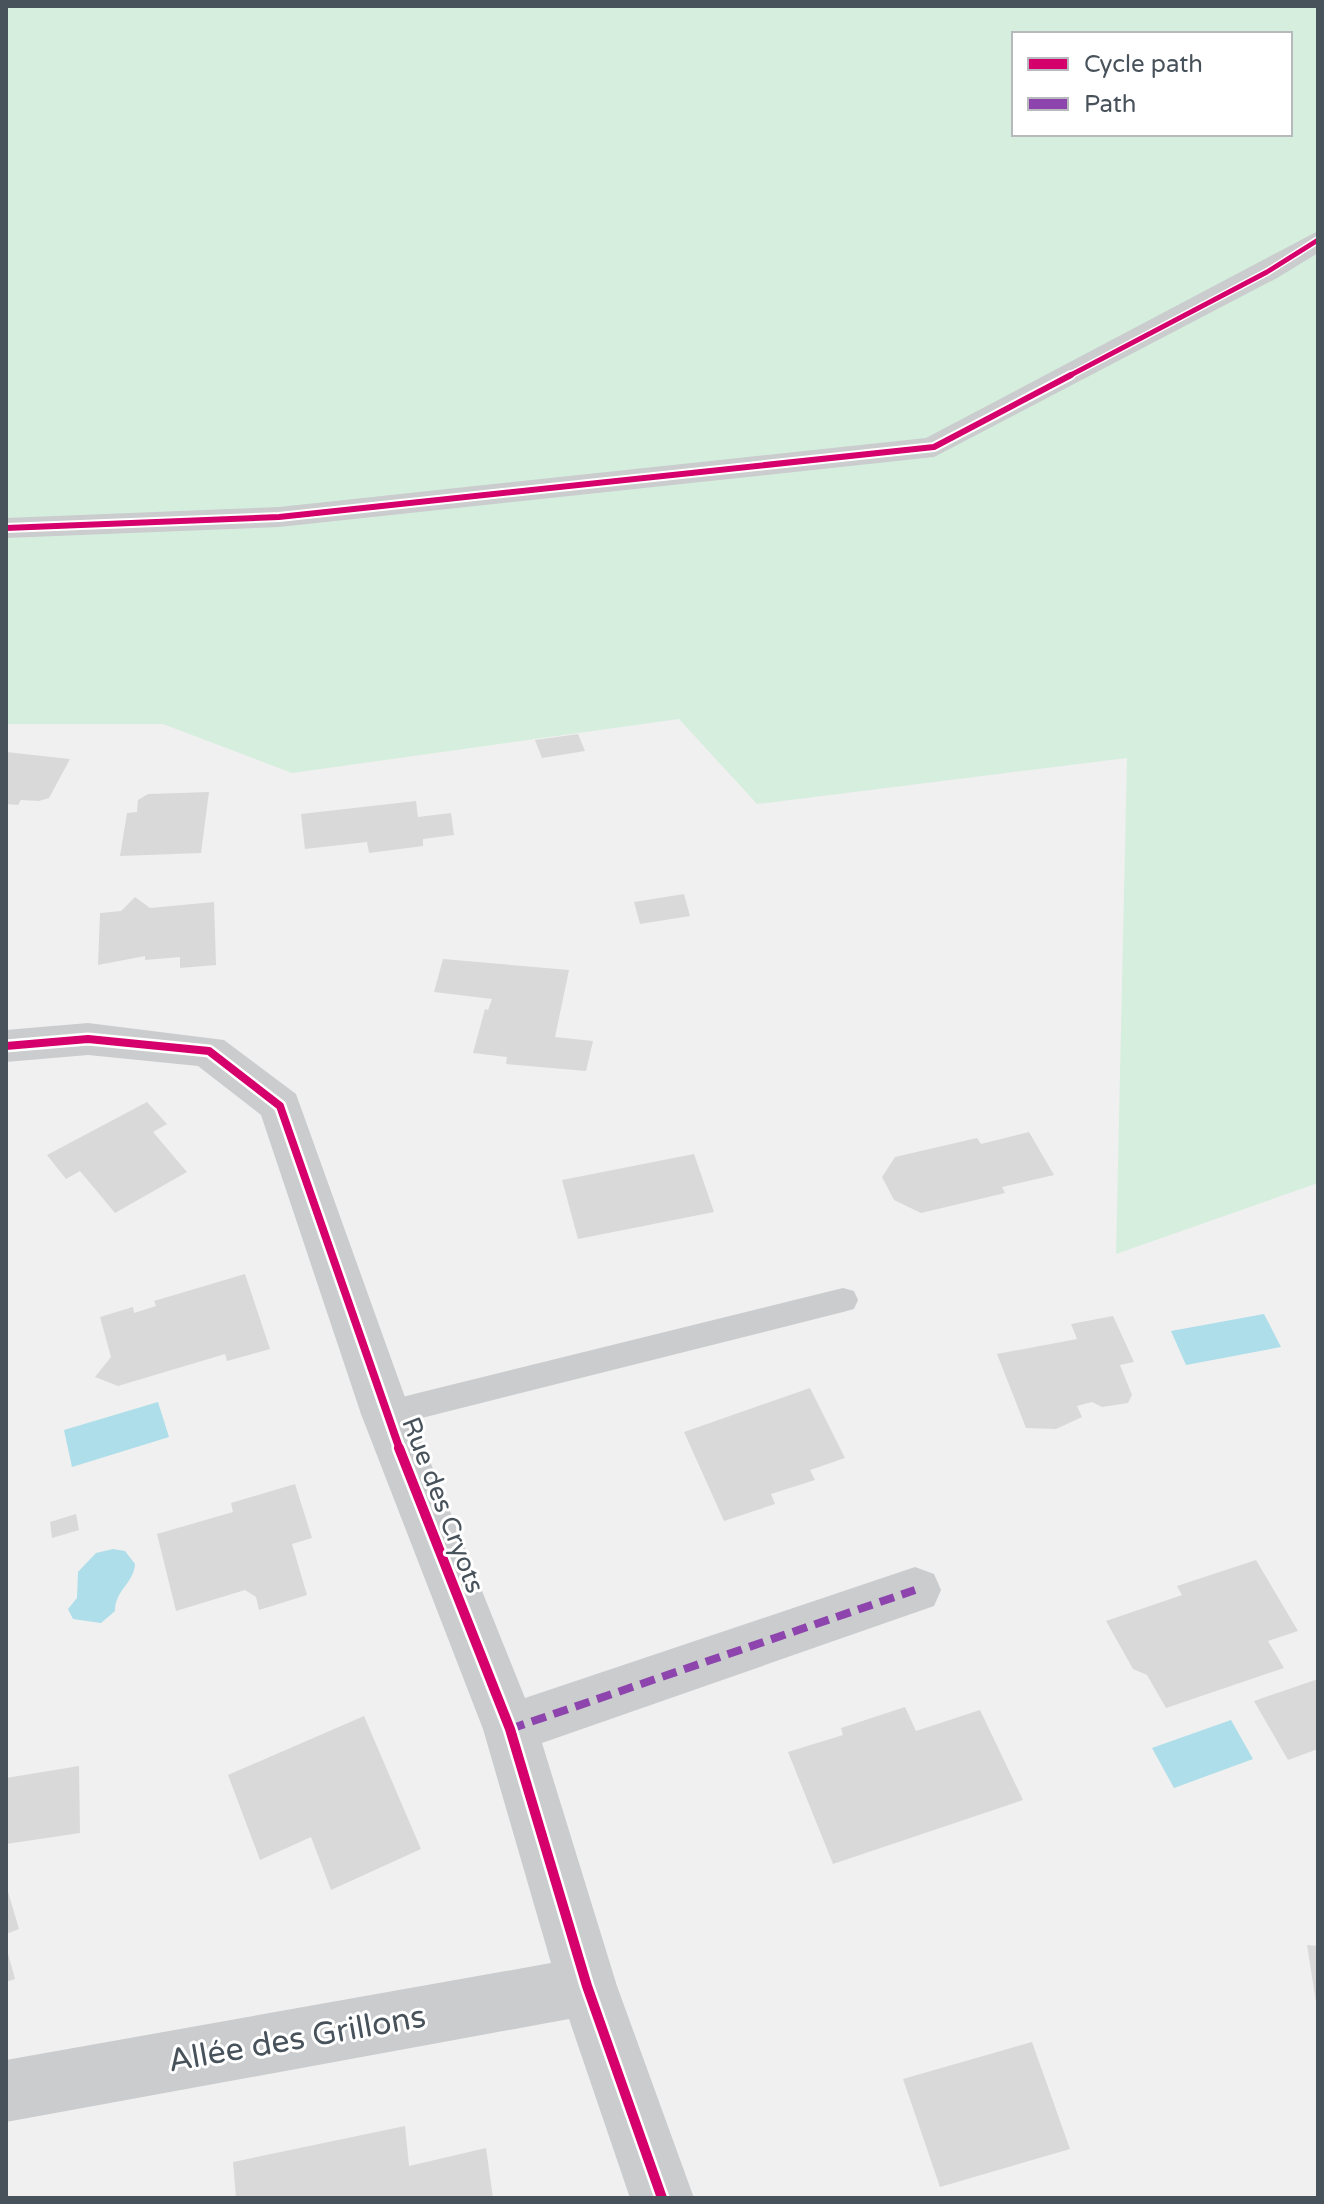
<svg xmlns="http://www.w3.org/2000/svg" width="1324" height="2204" font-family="'Varela Round',sans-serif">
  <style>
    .green { fill: #d6eede; fill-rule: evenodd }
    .water { fill: #addee9 }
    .building { fill: #d9d9da }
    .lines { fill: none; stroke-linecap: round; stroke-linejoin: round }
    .service { fill: #caccce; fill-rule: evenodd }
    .minor { fill: #caccce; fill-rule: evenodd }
    .quiet { stroke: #8e44ad; stroke-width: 8; stroke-dasharray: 15 8; stroke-linecap: butt }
    .cycleway-far3-casing { stroke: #fff; stroke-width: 8 }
    .cycleway-far2-casing { stroke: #fff; stroke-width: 10 }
    .cycleway-far1-casing { stroke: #fff; stroke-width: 13 }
    .cycleway-casing { stroke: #fff; stroke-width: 15 }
    .cycleway-far3 { stroke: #d6006c; stroke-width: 5 }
    .cycleway-far2 { stroke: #d6006c; stroke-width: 6 }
    .cycleway-far1 { stroke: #d6006c; stroke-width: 8 }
    .cycleway { stroke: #d6006c; stroke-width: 10 }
    .labels { text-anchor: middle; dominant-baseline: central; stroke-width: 6; stroke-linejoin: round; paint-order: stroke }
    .street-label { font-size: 26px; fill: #48525b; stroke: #fff }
    .near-street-label { font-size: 32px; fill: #48525b; stroke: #fff }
  </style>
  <rect width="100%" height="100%" fill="#f0f0f0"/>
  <path class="green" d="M 6,6 L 1318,6 L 1318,1183 L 1116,1254 L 1127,758 L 757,804 L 679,719 L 292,773 L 163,724 L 6,724 ZM 1014,34 L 1290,34 L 1290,134 L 1014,134 Z"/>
  <path class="water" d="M 1264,1314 L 1281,1347 L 1186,1365 L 1171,1331 Z
    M 158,1402 L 169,1437 L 72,1467 L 64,1430 Z
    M 113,1549 L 125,1551 L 135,1564 C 134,1583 115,1590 115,1611 L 101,1623 L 73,1619 L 68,1609 L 77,1598 L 78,1572 L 96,1553 Z
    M 1231,1720 L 1253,1759 L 1174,1788 L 1152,1748 Z"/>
  <path class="building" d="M 578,734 L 585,751 L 542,758 L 535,740 Z
    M 6,752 L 70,759 L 49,798 L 39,801 L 21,800 L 18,805 L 6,804 Z
    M 209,792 L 201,853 L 120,856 L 127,813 L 137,812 L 138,800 L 148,794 Z
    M 416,801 L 418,817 L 451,813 L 454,835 L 423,839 L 423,846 L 369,853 L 367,842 L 305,849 L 301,814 Z
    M 684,894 L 690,916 L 640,924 L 634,902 Z
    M 135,897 L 150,908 L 214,902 L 216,965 L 180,968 L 180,957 L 145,960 L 145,956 L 98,965 L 100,913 L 121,911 Z
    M 443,959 L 569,970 L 555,1037 L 593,1041 L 586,1071 L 506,1064 L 507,1057 L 473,1053 L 485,1009 L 488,1010 L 492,999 L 434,992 Z
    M 147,1102 L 167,1124 L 153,1132 L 187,1172 L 115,1213 L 80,1171 L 66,1179 L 47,1155 Z
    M 1029,1132 L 1054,1175 L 1002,1187 L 1005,1193 L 921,1213 L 894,1200 L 882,1177 L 895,1157 L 977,1138 L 981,1144 Z
    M 694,1154 L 714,1212 L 578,1239 L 562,1180 Z
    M 245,1274 L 270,1349 L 227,1361 L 225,1354 L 118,1386 L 95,1377 L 111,1357 L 100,1317 L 133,1307 L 134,1313 L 156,1306 L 154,1301 Z
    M 1113,1316 L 1134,1362 L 1120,1365 L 1132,1395 L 1128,1403 L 1102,1407 L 1092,1402 L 1077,1406 L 1082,1417 L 1056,1429 L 1026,1428 L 997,1354 L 1077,1339 L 1071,1324 Z
    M 810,1388 L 845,1458 L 810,1470 L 815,1480 L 771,1494 L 775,1504 L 724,1521 L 684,1432 Z
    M 295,1484 L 312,1538 L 292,1544 L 307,1595 L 259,1610 L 256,1597 L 245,1590 L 176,1611 L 157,1534 L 233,1512 L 231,1503 Z
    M 76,1514 L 79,1530 L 52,1538 L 50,1522 Z
    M 1256,1560 L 1298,1631 L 1268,1641 L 1284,1668 L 1166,1708 L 1147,1675 L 1133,1669 L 1106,1621 L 1182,1595 L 1177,1586 Z
    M 1318,1679 L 1318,1749 L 1288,1760 L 1254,1701 Z
    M 905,1707 L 916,1731 L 980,1710 L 1023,1800 L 833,1864 L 788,1752 L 843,1735 L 841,1728 Z
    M 364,1716 L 421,1849 L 331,1890 L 311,1837 L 260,1860 L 228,1775 Z
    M 79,1766 L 80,1833 L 6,1844 L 6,1778 Z
    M 6,1885 L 19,1929 L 6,1934 Z
    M 1307,1945 L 1318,1946 L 1318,2002 L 1316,2002 Z
    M 6,1946 L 15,1979 L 6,1982 Z
    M 1032,2042 L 1070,2149 L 940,2187 L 903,2079 Z
    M 405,2126 L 409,2166 L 486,2148 L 493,2198 L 236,2198 L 233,2162 Z"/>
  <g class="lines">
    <path class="service" d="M 843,1288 L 854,1291 L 858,1300 L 854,1309 L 843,1312 L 386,1427 L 375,1423 L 370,1414 L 375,1405 L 386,1401 Z"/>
    <path class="minor" d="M 1318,231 L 1318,253 L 1277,278 L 934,457 L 279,527 L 6,538 L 6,518 L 279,507 L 926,438 Z
      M 88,1023 L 224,1040 L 296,1094 L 411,1414 L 525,1698 L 915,1567 L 934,1574 L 941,1590 L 934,1606 L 542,1743 L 617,1986 L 694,2198 L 630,2198 L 569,2019 L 6,2122 L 6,2060 L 551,1963 L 483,1729 L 361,1414 L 261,1115 L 198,1066 L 88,1055 L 6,1062 L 6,1030 Z"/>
    <path class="quiet" d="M 510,1729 L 915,1590"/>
    <defs>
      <path id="cycleway-far3" d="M 1067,377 L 1267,272 L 1318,240"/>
      <path id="cycleway-far2" d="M 6,528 L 279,517 L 934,447 L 1071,375"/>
      <path id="cycleway-far1" d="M 6,1046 L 88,1039 L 209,1051 L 280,1106 L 400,1450"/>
      <path id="cycleway" d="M 399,1448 L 510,1729 L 587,1986 L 662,2198"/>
    </defs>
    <use href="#cycleway-far3" class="cycleway-far3-casing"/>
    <use href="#cycleway-far2" class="cycleway-far2-casing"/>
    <use href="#cycleway-far1" class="cycleway-far1-casing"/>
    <use href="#cycleway" class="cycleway-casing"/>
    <use href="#cycleway-far3" class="cycleway-far3"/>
    <use href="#cycleway-far2" class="cycleway-far2"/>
    <use href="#cycleway-far1" class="cycleway-far1"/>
    <use href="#cycleway" class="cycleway"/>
  </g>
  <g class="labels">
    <g class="street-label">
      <text transform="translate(443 1505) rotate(69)">Rue des Cryots</text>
    </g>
    <g class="near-street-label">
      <text transform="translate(297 2039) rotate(-10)">Allée des Grillons</text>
    </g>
  </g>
  <rect width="1324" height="2204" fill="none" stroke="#48525b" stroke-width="16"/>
  <rect x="1012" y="32" width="280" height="104" fill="#ffffff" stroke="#b6babd" stroke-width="2"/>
  <rect x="1028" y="58" width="40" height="12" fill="#d6006c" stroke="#b6babd" stroke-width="2"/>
  <text x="1084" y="72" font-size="24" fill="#48525b">Cycle path</text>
  <rect x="1028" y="98" width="40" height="12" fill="#8e44ad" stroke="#b6babd" stroke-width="2"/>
  <text x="1084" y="112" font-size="24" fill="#48525b">Path</text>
</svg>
